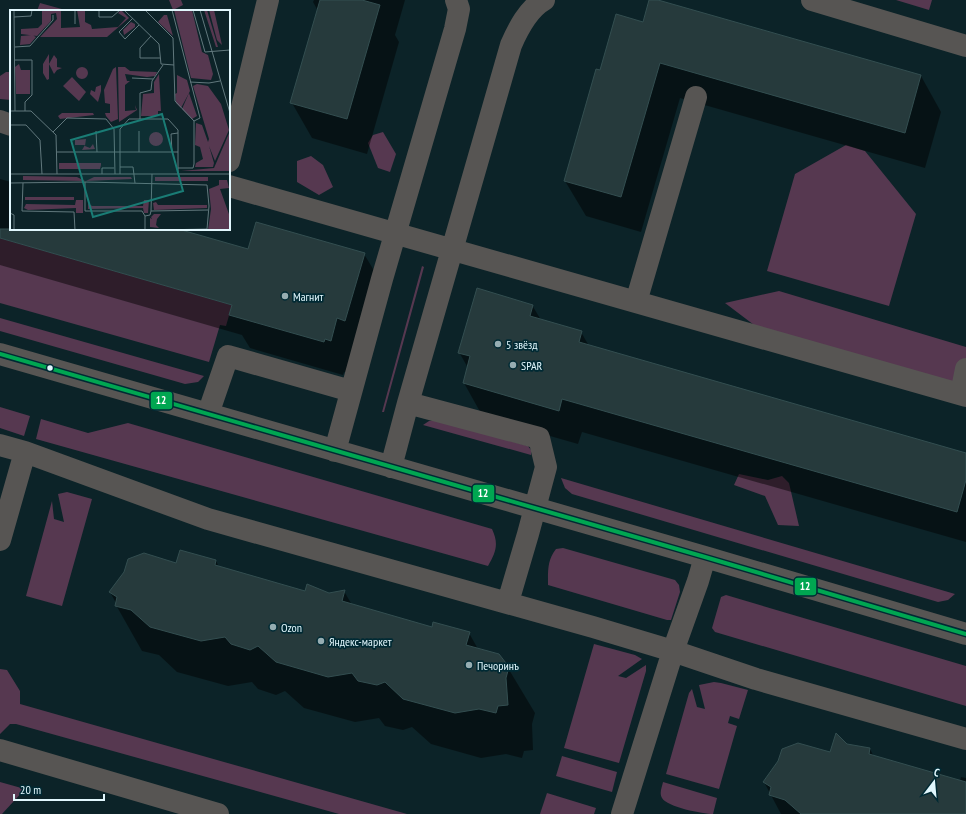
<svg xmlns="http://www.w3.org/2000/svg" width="966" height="814" font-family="'PT Sans Narrow',sans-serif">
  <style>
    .green { fill: #563850 }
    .shadow { fill: #0007 }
    .building { fill: #263a3c; stroke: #334e50 }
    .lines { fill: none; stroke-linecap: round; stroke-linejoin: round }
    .minor { stroke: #575553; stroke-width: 22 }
    .bus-1-casing { stroke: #002a34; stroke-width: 7 }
    .bus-1 { stroke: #00a651; stroke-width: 4 }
    .poi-dot { fill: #96adb2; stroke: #002a34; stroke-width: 1.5 }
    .bus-dot { fill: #e1f7fd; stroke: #002a34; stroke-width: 1.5 }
    .labels { text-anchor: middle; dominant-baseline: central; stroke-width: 3.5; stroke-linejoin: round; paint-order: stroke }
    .poi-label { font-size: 12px; fill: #e1f7fd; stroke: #002a34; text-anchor: start }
    .inset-road { fill: none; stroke: #61787d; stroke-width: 1 }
    .view { fill: #1a7c75; fill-opacity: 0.15; stroke: #1a7c75; stroke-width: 2 }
    .inset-edge { fill: none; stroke: #e1f7fd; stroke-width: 2 }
    .line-badge { stroke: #002a34; stroke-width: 1.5 }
    .badge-label { font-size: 11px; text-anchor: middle; font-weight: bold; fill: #fff }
  </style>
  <rect width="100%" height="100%" fill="#0c2328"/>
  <path class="green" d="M 169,0 L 181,0 L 183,5 L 173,10 Z
    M 896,0 L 932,0 L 929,10 Z
    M 40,3 L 69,11 L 37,11 Z
    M 6,72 L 11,72 L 11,100 L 0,99 L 0,76 Z
    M 383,132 L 396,154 L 390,172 L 378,168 L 368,143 L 373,135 Z
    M 846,145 L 865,151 L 916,214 L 889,306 L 767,271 L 795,174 Z
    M 311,156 L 323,165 L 333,187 L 319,195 L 297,182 L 297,161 Z
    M 0,238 L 232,305 L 226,326 L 220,325 L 209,362 L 0,303 Z
    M 422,266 L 424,267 L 384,412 L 382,412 Z
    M 779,291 L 966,347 L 966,387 L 762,331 L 725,303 Z
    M 0,318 L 204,376 L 198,382 L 185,384 L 0,331 Z
    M 0,407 L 30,416 L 24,436 L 0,428 Z
    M 41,419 L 88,433 L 128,423 L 492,529 C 499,544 496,552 488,566 L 36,439 Z
    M 437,420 L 528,446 L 531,450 L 531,455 L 423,425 L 429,421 Z
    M 739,474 L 768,480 L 782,476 L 789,483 L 799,526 L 778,525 L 765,496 L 734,485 Z
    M 561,478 L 955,594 L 948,600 L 938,602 L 572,494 L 565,488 Z
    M 67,492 L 92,499 L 62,606 L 26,596 L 52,501 L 54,519 L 64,522 L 58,494 Z
    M 563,548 L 675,580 L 679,585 L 680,592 L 671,620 L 667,620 L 548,585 C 548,572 547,560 556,549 Z
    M 726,595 L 966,666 L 966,706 L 715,632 L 712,628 L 721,597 Z
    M 594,644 L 635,655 L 642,659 L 618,676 L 626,678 L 646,665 L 646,671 L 619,763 L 564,748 Z
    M 0,669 L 7,670 L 20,691 L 20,704 L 407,814 L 339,814 L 16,724 L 10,724 L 0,734 Z
    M 714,682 L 721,683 L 748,690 L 739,719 L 730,716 L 728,723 L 737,726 L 719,789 L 666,774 L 689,693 L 692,689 L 697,707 L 705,709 L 699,685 Z
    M 562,756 L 617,772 L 612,792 L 556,776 Z
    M 0,782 L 25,789 L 2,814 L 0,814 Z
    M 663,782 L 717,798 L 713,814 C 703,814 667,807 662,798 C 659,793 662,787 663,782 Z
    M 547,793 L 596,808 L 594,814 L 540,814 Z"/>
  <path class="shadow" d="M 314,0 L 405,0 L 395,35 L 399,42 L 367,154 L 312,138 L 292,103 L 318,11 L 313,2 Z
    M 650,0 L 655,0 L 921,76 L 941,112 L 925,168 L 680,98 L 641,232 L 586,216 L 565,181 L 601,72 L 644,23 Z
    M 0,179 L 11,182 L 11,229 L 175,229 L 249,250 L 364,254 L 384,287 L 350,373 L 344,372 L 343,375 L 250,348 L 242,335 L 0,265 Z
    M 532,305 L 541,320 L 581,332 L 589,346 L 966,454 L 966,542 L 582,432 L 578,444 L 483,417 L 464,383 L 468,368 L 459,352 Z
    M 216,561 L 219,567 L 306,592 L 329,594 L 344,591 L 352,605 L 433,628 L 469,633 L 478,649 L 508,668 L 535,713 L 532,724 L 533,750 L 524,751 L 522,758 L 506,754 L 481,758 L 431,744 L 412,727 L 403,730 L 385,726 L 379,718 L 355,722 L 304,708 L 285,691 L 276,695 L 258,689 L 252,682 L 228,686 L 177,672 L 159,655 L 142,651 L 116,605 L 116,603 L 110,592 L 177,564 Z
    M 846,745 L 870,749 L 874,757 L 960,782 L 961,777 L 966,778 L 966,814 L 781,814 L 764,782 L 831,753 Z"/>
  <path class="building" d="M 320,0 L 362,0 L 380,5 L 347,119 L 290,103 Z
    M 649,0 L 658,0 L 921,75 L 905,133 L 660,63 L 621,197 L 564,181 L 596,69 L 600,70 L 616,14 L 643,22 Z
    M 256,222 L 365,253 L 345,321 L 337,318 L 331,341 L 325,339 L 324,342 L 229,315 L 232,305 L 0,238 L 0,229 L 178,229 L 248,249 Z
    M 477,288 L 533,305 L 530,316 L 582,331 L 579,342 L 966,453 L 966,480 L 957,512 L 562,399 L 559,411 L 463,383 L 470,356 L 458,353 Z
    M 180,550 L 216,560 L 215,565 L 305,591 L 307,584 L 329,593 L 345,590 L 342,601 L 432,627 L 433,622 L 470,632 L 466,645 L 499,654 L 509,667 L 506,678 L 508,705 L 498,706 L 496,713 L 479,709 L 455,713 L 403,699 L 385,682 L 377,685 L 358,681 L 352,673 L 328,677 L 276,662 L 258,646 L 250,650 L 231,644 L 225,637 L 201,641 L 150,627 L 131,610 L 115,606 L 117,597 L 109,592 L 124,572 L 128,559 L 144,553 L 176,563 Z
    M 836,733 L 847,744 L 870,748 L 869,754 L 966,782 L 966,814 L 801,814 L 785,800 L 769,795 L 771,787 L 763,782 L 778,761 L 782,749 L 798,743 L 830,752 Z"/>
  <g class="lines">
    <path class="minor" d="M 812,0 L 966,46
      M 0,121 L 11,125
      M 229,161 L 268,0
      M 229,186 L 966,396
      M 636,302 L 696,97
      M 0,354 L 705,557 L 966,634
      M 961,394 L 966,369
      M 408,403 L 539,438 L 546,467 L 528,534 L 508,602
      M 208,414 L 228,356 L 351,391
      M 0,445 L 25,452
      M 335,451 L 382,279 L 455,29 L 459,9 L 456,0
      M 391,467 L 408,403 L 511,45 C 518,29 528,9 544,0
      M 0,540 L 25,452 L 208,519 L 593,627 L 673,651 L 756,679 L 966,739
      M 0,750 L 218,814
      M 622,814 L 673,651 L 698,581 L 705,557"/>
    <defs>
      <path id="bus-1" d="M 0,354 L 705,557 L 966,634"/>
    </defs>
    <use href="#bus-1" class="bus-1-casing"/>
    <use href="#bus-1" class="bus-1"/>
  </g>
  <g class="poi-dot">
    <circle cx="285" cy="296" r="4"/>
    <circle cx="498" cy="344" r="4"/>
    <circle cx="513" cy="365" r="4"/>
    <circle cx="273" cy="627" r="4"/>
    <circle cx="321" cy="641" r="4"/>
    <circle cx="469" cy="665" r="4"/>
  </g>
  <circle class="bus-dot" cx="50" cy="368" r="3.5"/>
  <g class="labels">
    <g class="poi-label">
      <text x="293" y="296">Магнит</text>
      <text x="506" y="344">5 звёзд</text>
      <text x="521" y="365">SPAR</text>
      <text x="281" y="627">Ozon</text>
      <text x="329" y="641">Яндекс-маркет</text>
      <text x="477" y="665">Печоринъ</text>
    </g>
  </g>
  <g transform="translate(10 10)">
    <rect width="220" height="220" fill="#0c2328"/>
    <path d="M 32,0 L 51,0 L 51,18 L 70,17 L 67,0 L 75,0 L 75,12 L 81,15 L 82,19 L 108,17 L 116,8 L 108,3 L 111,0 L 119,8 L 97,27 L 30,27 L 47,9 L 46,3 L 41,4 L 41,11 L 27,26 L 11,24 L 11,19 L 28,18 L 32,14 ZM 164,0 L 182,0 L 192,42 L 198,45 L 203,64 L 201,70 L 181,68 ZM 194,0 L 197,0 L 208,37 L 206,37 ZM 199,0 L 204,0 L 212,35 L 207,30 ZM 154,5 L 157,5 L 163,26 L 148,12 ZM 121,12 L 125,14 L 125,17 L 114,25 L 113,20 ZM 22,25 L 26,27 L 20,34 L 10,35 L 11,26 ZM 39,44 L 39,69 L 37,70 L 33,63 L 33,54 ZM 44,45 L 47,49 L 47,57 L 52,58 L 47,60 L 44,64 L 39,54 ZM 9,54 L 11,60 L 20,60 L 20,84 L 6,84 L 5,57 ZM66 63a6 6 0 1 1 12 0a6 6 0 1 1-12 0ZM 106,57 L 108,109 L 101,112 L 96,106 L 95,103 L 100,103 L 100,94 L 95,93 L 94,80 L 103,59 ZM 108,57 L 115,57 L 120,61 L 147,62 L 145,66 L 137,67 L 115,64 L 117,71 L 120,71 L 115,75 L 115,101 L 126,100 L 125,95 L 127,100 L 109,112 ZM 149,64 L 151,101 L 148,101 L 148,106 L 131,106 L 133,84 L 144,83 L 144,72 ZM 167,65 L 177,70 L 180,81 L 171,98 L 166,93 L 165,84 L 167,83 ZM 62,67 L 76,82 L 69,91 L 53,76 ZM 187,74 L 198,76 L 211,94 L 219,120 L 205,151 L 199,136 L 204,153 L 203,157 L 185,157 L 186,153 L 193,149 L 190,137 L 185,135 L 186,113 L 192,115 L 198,132 L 199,129 L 183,76 ZM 91,75 L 91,81 L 88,92 L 80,84 L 81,80 L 85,82 L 86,77 ZM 179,83 L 187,106 L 182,109 L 172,99 ZM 52,103 L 83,103 L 84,105 L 50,109 L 48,106 ZM 220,121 L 220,161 L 171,161 L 204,158 ZM139 129a7 7 0 1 1 14 0a7 7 0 1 1-14 0ZM 76,129 L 75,136 L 80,138 L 83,134 L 85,139 L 72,140 L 75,135 L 65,135 L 65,130 ZM 49,153 L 91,153 L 91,155 L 90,159 L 49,159 ZM 13,166 L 67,167 L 75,171 L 13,170 ZM 84,167 L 121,167 L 122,169 L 76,171 ZM 145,167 L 198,167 L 198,171 L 145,171 ZM 209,170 L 217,170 L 219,178 L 210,179 L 220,207 L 220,219 L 198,220 L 201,199 L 199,179 L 209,175 ZM 15,187 L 64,187 L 64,190 L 15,190 ZM 66,190 L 73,190 L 73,203 L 66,203 L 66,198 L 18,200 L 14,198 L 16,194 L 65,195 ZM 134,190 L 139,190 L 138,203 L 134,203 L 133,198 L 78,199 L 78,193 L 82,196 L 133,196 ZM 146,192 L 148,195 L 197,195 L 197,198 L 144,200 L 143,193 ZM 144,204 L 151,204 L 147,209 L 146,215 L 149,218 L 140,217 L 140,208 L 142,209 L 141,207 Z" fill="#563850"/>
    <path class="inset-road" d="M 4,0 L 5,101M 65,0 L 65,14M 89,0 L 89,7 L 102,7 L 110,0M 114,0 L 149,34 L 151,54 L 164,55M 135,0 L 163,28 L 165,91 L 184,111 L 184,154 L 183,158 L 168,158M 162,0 L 189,104 L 190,108 L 184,111M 183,0 L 195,42 L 220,40M 190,0 L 220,103M 4,7 L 21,6 L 22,0M 123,8 L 109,22 L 115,29 L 129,15M 141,26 L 130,38 L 130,48 L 150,48M 5,37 L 20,36 L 43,10 L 43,5M 5,50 L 22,50 L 22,85 L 15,92 L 15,101M 122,68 L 143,69M 180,72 L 199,73 L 210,71M 0,101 L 21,101 L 46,125 L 47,164M 130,109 L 130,83 L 141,80 L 142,71 L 153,55M 0,115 L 16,115 L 30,130 L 32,164M 86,121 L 87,142M 43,122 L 57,108 L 96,109 L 104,119 L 105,164M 47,142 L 168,142M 129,142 L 129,121M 162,142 L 161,124 L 168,123M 110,157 L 123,157 L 125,173M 0,164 L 220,164M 92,164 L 92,158 L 104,158M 110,164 L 110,119 L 119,109 L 158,109 L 168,120 L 168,164M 0,173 L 75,172M 13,173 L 12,201 L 64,202 L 65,220M 141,201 L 142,164M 0,203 L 4,205 L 4,220M 135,220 L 135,206M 150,220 L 197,219 L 199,196 L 197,175 L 75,172 L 75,201 L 132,201 L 135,206 L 140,205 L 141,201 L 198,200"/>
    <path class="view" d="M 152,104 L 173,181 L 83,207 L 61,130 Z"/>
    <rect width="220" height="220" class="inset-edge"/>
  </g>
  <g class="line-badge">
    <rect x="150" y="391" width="23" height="19" rx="4" fill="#00a651"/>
    <rect x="472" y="484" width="23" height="19" rx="4" fill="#00a651"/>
    <rect x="794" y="577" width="23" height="19" rx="4" fill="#00a651"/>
  </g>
  <g class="badge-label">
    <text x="161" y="404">12</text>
    <text x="483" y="497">12</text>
    <text x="805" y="590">12</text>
  </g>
  <g transform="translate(934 782) rotate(16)" stroke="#002a34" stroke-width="3" paint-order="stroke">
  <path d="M0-3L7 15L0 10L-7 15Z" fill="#e1f7fd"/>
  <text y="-6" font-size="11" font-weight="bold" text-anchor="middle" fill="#e1f7fd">С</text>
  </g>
  <path d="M14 794v6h90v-6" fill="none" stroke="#e1f7fd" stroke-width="2"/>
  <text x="20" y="794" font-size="12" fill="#e1f7fd" stroke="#002a34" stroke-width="3" paint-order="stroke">20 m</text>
</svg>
